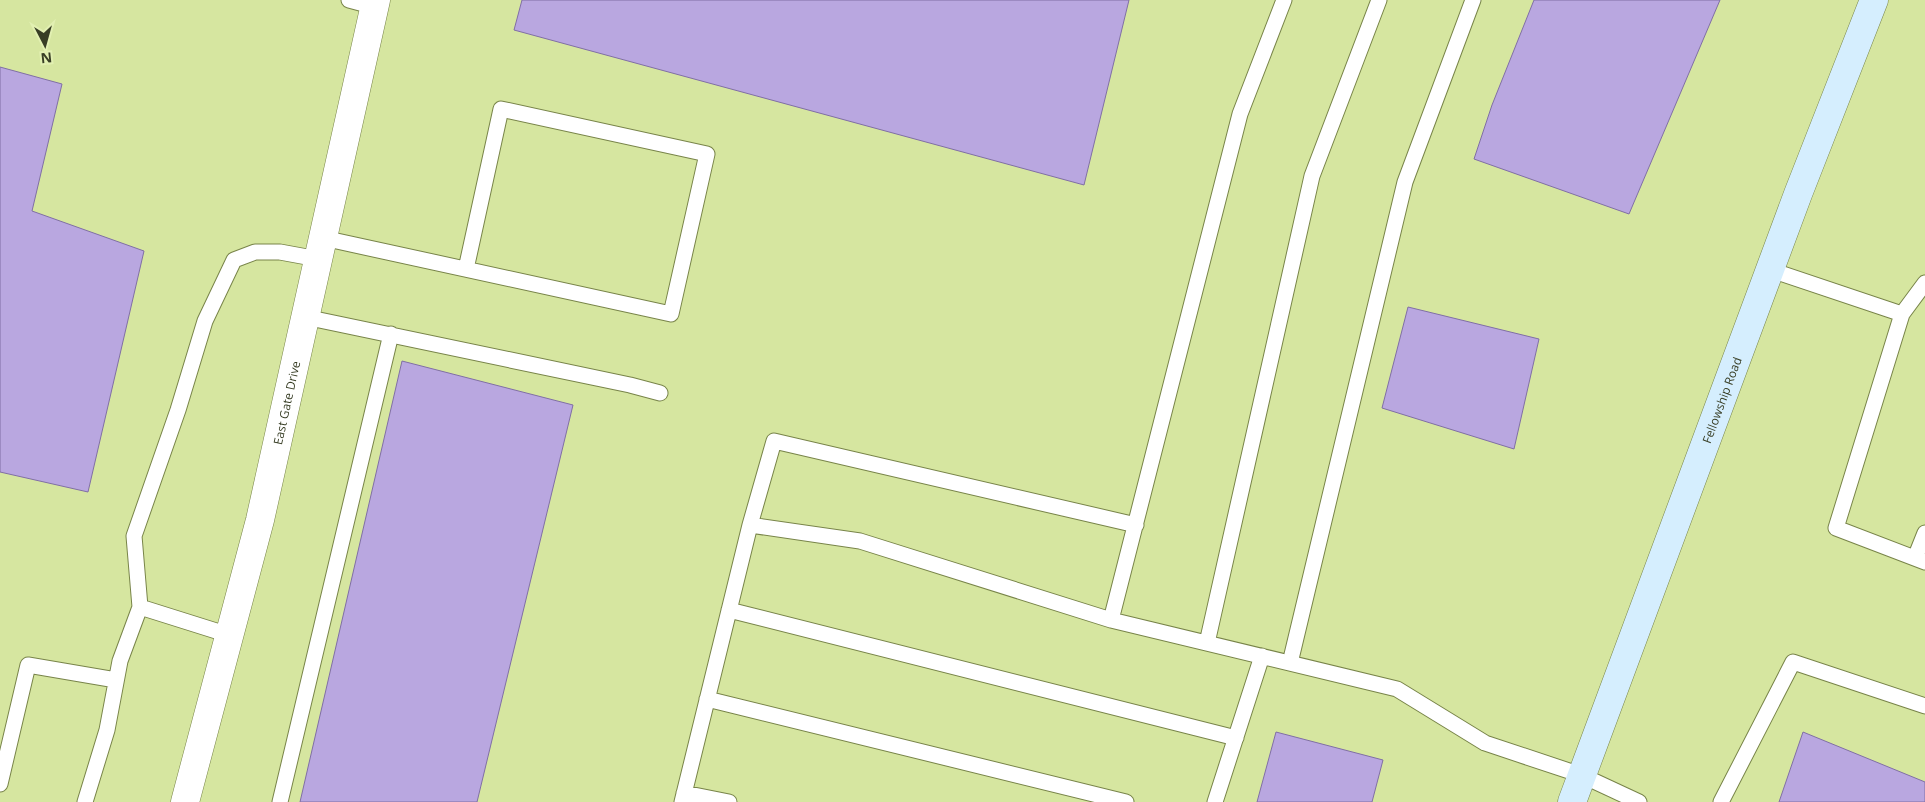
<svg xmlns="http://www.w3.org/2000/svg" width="1925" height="802" font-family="'Open Sans',sans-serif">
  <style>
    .built { fill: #d6e6a0 }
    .building { fill: #b9a7e0; stroke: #806fa4 }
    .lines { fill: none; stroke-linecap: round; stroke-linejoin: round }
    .lane-casing { stroke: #788449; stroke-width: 17 }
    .street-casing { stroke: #788449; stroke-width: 29 }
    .secondary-casing { stroke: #788449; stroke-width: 29 }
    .lane { stroke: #fff; stroke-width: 15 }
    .street { stroke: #fff; stroke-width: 28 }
    .secondary { stroke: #d5eefe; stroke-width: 28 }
    .labels { text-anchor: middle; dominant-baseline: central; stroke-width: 4; stroke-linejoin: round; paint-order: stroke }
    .street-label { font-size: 12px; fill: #383e25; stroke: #e2f0b2 }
  </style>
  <rect width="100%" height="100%" fill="#e2f0b2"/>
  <path class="built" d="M 0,0 L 1925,0 L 1925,802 L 0,802 Z"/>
  <path class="building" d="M 522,0 L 1129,0 L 1084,185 L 514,30 Z
    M 1534,0 L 1720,0 L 1629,214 L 1474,159 L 1492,105 Z
    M 0,67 L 62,84 L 32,211 L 144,251 L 88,492 L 0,472 Z
    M 1408,307 L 1539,339 L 1514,449 L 1382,408 Z
    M 402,361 L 573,405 L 477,802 L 300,802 Z
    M 1276,732 L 1383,760 L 1372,802 L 1257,802 Z
    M 1803,732 L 1925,782 L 1925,802 L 1779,802 Z"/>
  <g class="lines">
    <defs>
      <path id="lane" d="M 349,0 L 375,7
        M 1284,0 L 1240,114 L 1111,620 L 1397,689 L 1485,743 L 1581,775 L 1639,802
        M 323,238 L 671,314 L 707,154 L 501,109 L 466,269
        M 1771,270 L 1902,314 L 1836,528 L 1925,562
        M 1902,314 L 1925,283
        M 305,317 L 630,385 L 660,393
        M 750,525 L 774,441 L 1136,525
        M 1915,558 L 1925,533
        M 140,607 L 134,536 L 178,410 L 205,321 L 234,260 L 255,252 L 280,252 L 318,259
        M 729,610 L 1236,738
        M 1207,643 L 1312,176 L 1379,0
        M 1290,663 L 1405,182 L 1473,0
        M 707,699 L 1126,802
        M 0,784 L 28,665 L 116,680
        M 684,793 L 729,802
        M 85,802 L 107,730 L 120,661 L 140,607 L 229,635
        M 280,802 L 391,334
        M 682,802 L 750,525 L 860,541 L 1111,620
        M 1215,802 L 1262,656
        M 1721,802 L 1793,662 L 1925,706"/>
      <g id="street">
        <path id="s1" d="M 185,802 L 260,520 L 376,0"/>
      </g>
      <g id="secondary">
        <path id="s2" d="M 1572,802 L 1798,194 L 1874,0"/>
      </g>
    </defs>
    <use href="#lane" class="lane-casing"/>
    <use href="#street" class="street-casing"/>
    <use href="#secondary" class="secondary-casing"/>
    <use href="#lane" class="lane"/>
    <use href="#street" class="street"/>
    <use href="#secondary" class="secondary"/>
  </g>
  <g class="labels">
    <g class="street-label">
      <text stroke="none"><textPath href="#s2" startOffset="429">Fellowship Road</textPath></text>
      <text stroke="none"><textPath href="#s1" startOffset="412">East Gate Drive</textPath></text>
    </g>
  </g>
  <g transform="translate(45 45) rotate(174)" stroke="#e2f0b2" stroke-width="4" paint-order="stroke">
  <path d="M0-4L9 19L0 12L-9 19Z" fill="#383e25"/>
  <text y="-8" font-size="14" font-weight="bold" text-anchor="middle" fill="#383e25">N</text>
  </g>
</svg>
